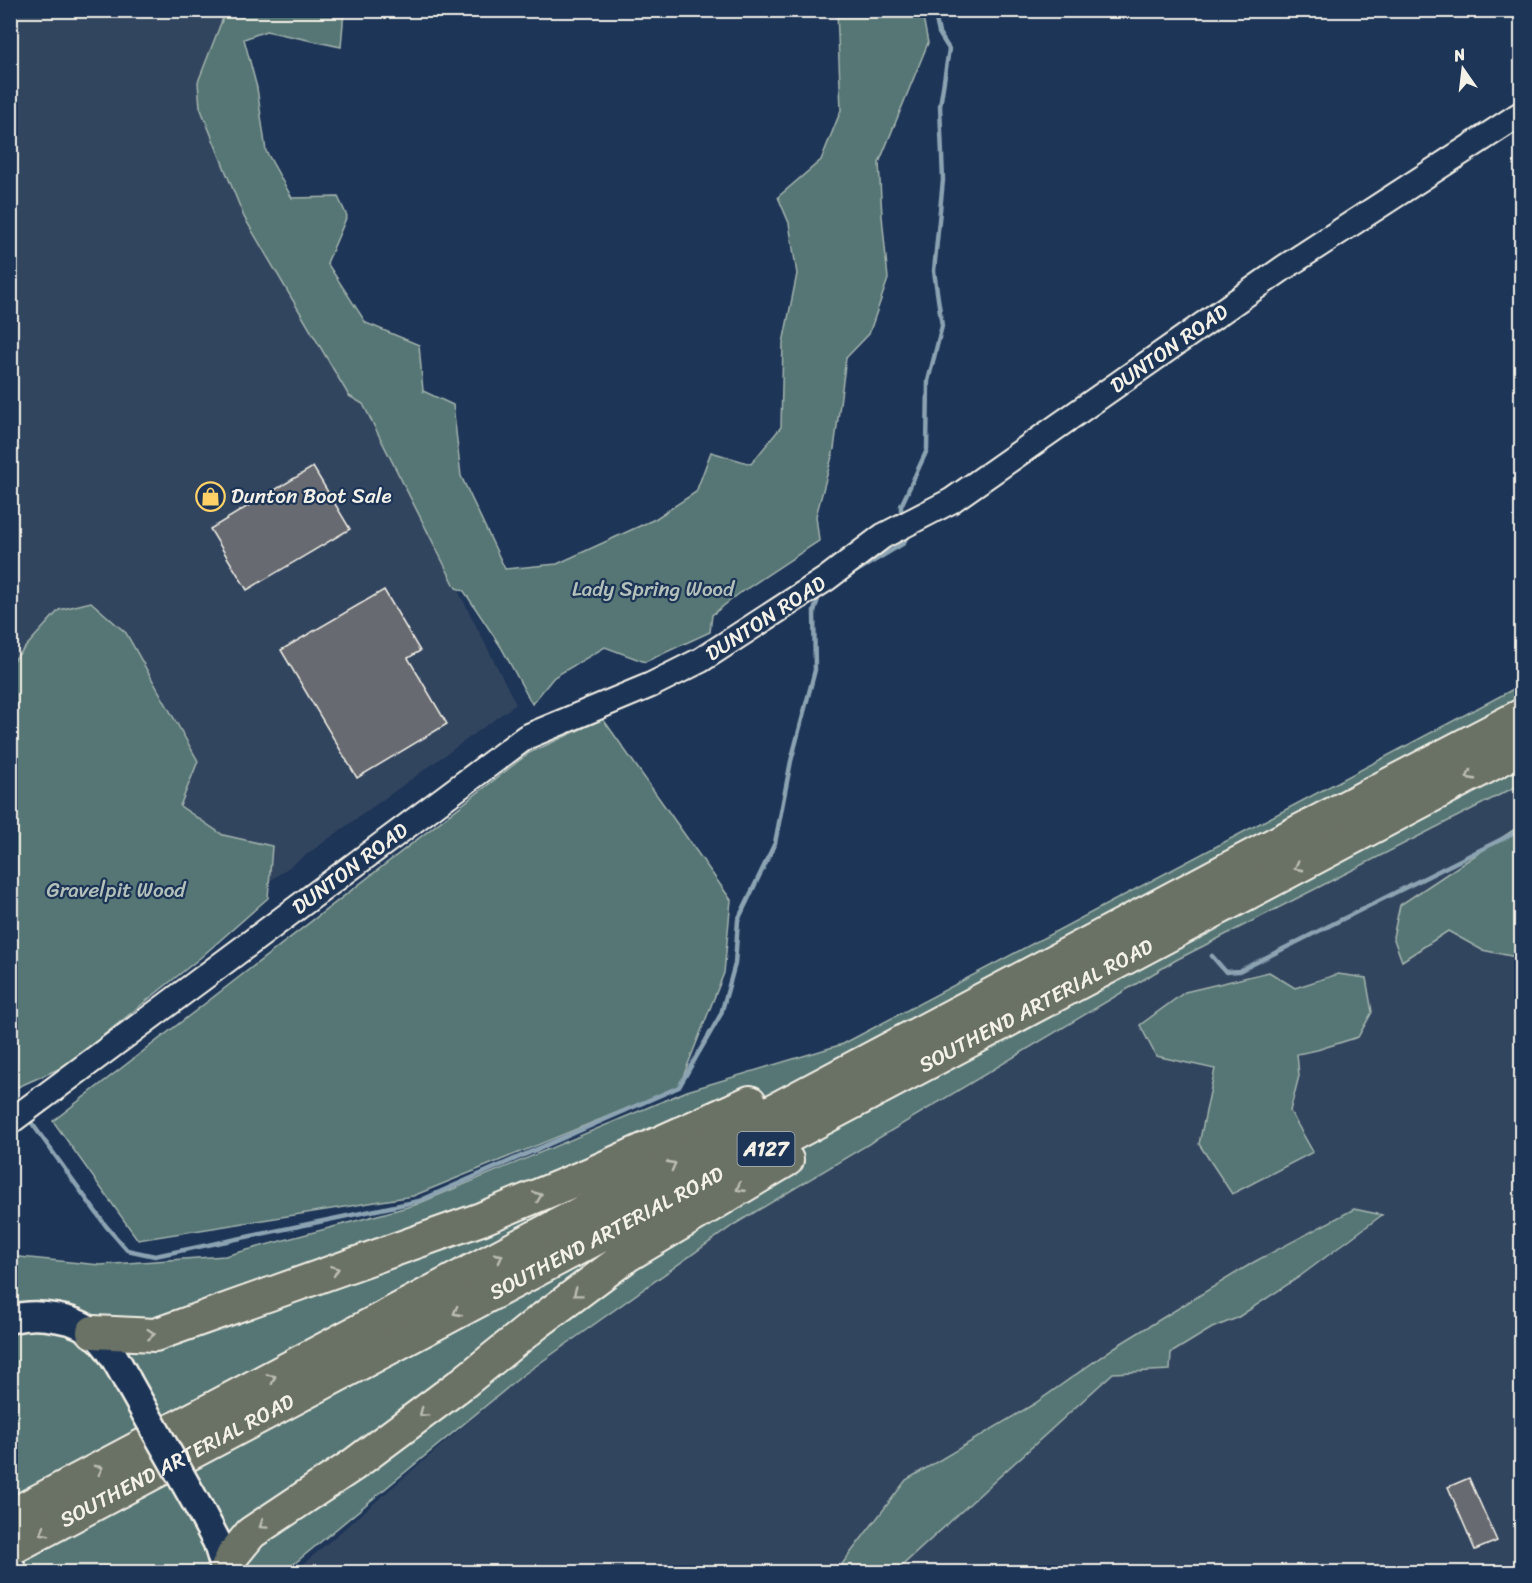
<svg xmlns="http://www.w3.org/2000/svg" width="1532" height="1583" font-family="Sriracha,sans-serif">
  <style>
    .built { fill: #33455f }
    .green { fill: #557675; stroke: #a4b4ae; stroke-width: 1.5 }
    .lines { fill: none; stroke-linecap: round; stroke-linejoin: round }
    .stream { stroke: #8ca3b2; stroke-width: 4.5 }
    .building { fill: #676b71; stroke: #f4f1e8; stroke-width: 1.5 }
    .tertiary-casing { stroke: #f4f1e8; stroke-width: 28 }
    .secondary-casing { stroke: #f4f1e8; stroke-width: 32 }
    .trunk-casing { stroke: #f4f1e8; stroke-width: 36 }
    .tertiary { stroke: #1d3557; stroke-width: 24 }
    .secondary { stroke: #1d3557; stroke-width: 27 }
    .trunk { stroke: #6b7165; stroke-width: 32 }
    .secondary-bridge-casing { stroke: #f4f1e8; stroke-width: 32; stroke-linecap: butt }
    .secondary-bridge { stroke: #1d3557; stroke-width: 27 }
    .oneway { stroke: #bdbeb4 }
    .labels { text-anchor: middle; dominant-baseline: central; stroke-width: 4.5; stroke-linejoin: round; paint-order: stroke }
    .shield { fill: #1d3557; stroke: #b4b9bc; stroke-width: 1.5 }
    .shield-label { font-size: 20px; font-weight: bold; fill: #f4f1e8 }
    .street-label { font-size: 21px; fill: #f4f1e8; stroke: #1d3557 }
    .poi-label { font-size: 21px; fill: #f4f1e8; stroke: #1d3557; text-anchor: start }
    .park-label { font-size: 21px; fill: #b4c0ba; stroke: #1d3557 }
  </style>
  <rect width="100%" height="100%" fill="#1d3557"/>
  <filter id="ink" filterUnits="userSpaceOnUse"><feTurbulence type="fractalNoise" baseFrequency=".0167" numOctaves="2"/><feDisplacementMap in="SourceGraphic" scale="12" xChannelSelector="R" yChannelSelector="G"/><feConvolveMatrix kernelMatrix="1 2 1 2 8 2 1 2 1" color-interpolation-filters="sRGB"/></filter>
  <g filter="url(#ink)">
    <path class="built" d="M 10,11 L 226,11 L 198,82 L 516,704 L 285,870 L 52,1040 L 10,970 Z
      M 1521,783 L 1521,1572 L 294,1572 L 523,1375 L 735,1224 L 1169,963 Z"/>
    <path class="green" d="M 226,10 L 344,11 L 341,47 L 266,31 L 244,39 L 257,88 L 266,151 L 292,198 L 338,197 L 347,216 L 327,263 L 366,323 L 419,345 L 423,391 L 453,405 L 461,476 L 505,569 L 557,564 L 655,519 L 696,492 L 711,452 L 751,464 L 781,427 L 783,343 L 797,274 L 789,223 L 778,197 L 821,160 L 841,110 L 837,11 L 928,11 L 923,17 L 928,43 L 879,163 L 882,216 L 888,279 L 869,334 L 846,358 L 834,449 L 816,516 L 819,541 L 740,593 L 712,615 L 710,632 L 645,662 L 605,647 L 554,677 L 532,704 L 501,647 L 464,591 L 456,588 L 363,404 L 349,396 L 244,217 L 200,107 L 198,82 Z
      M 91,602 L 126,633 L 198,761 L 180,806 L 223,835 L 272,846 L 268,898 L 200,958 L 65,1066 L 11,1090 L 11,663 L 59,610 Z
      M 1521,685 L 1521,784 L 1176,960 L 735,1224 L 523,1375 L 289,1568 L 287,1572 L 11,1572 L 10,1256 L 100,1265 L 225,1256 L 415,1205 L 687,1091 L 843,1044 Z
      M 603,719 L 731,900 L 724,973 L 679,1087 L 413,1196 L 138,1240 L 53,1121 L 529,753 Z
      M 1521,825 L 1521,958 L 1482,950 L 1448,931 L 1402,961 L 1393,937 L 1400,905 Z
      M 1269,972 L 1295,988 L 1338,974 L 1366,978 L 1372,1012 L 1358,1037 L 1317,1050 L 1297,1054 L 1299,1076 L 1290,1111 L 1313,1152 L 1232,1194 L 1199,1144 L 1215,1069 L 1156,1056 L 1140,1025 L 1185,992 Z
      M 1354,1209 L 1382,1215 L 1299,1277 L 1237,1318 L 1212,1328 L 1171,1353 L 1170,1370 L 1113,1373 L 895,1572 L 836,1572 L 906,1480 L 1034,1404 L 1115,1347 L 1254,1262 Z"/>
    <g class="lines">
      <path class="stream" d="M 901,513 L 901,506 L 927,450 L 928,381 L 942,326 L 934,271 L 943,180 L 940,106 L 949,49 L 939,33 L 934,10
        M 855,572 L 904,543 L 907,534
        M 1212,956 L 1226,972 L 1239,971 L 1522,829
        M 31,1122 L 106,1226 L 127,1250 L 155,1256 L 419,1201 L 679,1087 L 721,1014 L 735,964 L 738,920 L 775,843 L 791,761 L 815,670 L 814,611 L 820,593"/>
    </g>
    <path class="building" d="M 313,467 L 350,529 L 247,590 L 210,529 Z
      M 384,590 L 420,651 L 408,658 L 447,724 L 357,778 L 281,650 Z
      M 1469,1478 L 1497,1541 L 1475,1550 L 1448,1487 Z"/>
    <g class="lines">
      <defs>
        <g id="tertiary">
          <path id="s1" d="M 10,1122 L 526,737 L 651,685 L 701,660 L 826,579 L 883,536 L 951,501 L 1285,267 L 1522,113"/>
        </g>
        <path id="secondary" d="M 10,1319 C 25,1315 42,1315 57,1318 C 97,1324 109,1347 127,1380
          M 199,1508 L 217,1542 L 226,1572
          M 10,1567 L 13,1572"/>
        <g id="trunk">
          <path d="M 93,1332 L 155,1335 L 481,1219 L 590,1174 L 750,1102"/>
          <path d="M 10,1516 L 1269,847 L 1522,715"/>
          <path id="s2" d="M 10,1549 L 1522,748"/>
          <path d="M 226,1571 L 233,1555 L 251,1533 L 353,1465 L 464,1382 L 537,1323 L 628,1255 L 787,1160"/>
        </g>
      </defs>
      <use href="#tertiary" class="tertiary-casing"/>
      <use href="#secondary" class="secondary-casing"/>
      <use href="#trunk" class="trunk-casing"/>
      <use href="#tertiary" class="tertiary"/>
      <use href="#secondary" class="secondary"/>
      <use href="#trunk" class="trunk"/>
      <defs>
        <path id="secondary-bridge" d="M 127,1380 L 199,1508"/>
      </defs>
      <use href="#secondary-bridge" class="secondary-bridge-casing"/>
      <use href="#secondary-bridge" class="secondary-bridge"/>
    </g>
    <defs><path id="oneway-chevron" d="M-2-3.5L2.5 0L-2 3.5" fill="none" stroke-width="1.6" stroke-linecap="round" stroke-linejoin="round" transform="scale(1.5)"/></defs>
    <g class="oneway">
      <use href="#oneway-chevron" transform="translate(1470 776) rotate(152)"/>
      <use href="#oneway-chevron" transform="translate(1298 867) rotate(152)"/>
      <use href="#oneway-chevron" transform="translate(672 1165) rotate(-28)"/>
      <use href="#oneway-chevron" transform="translate(740 1188) rotate(149)"/>
      <use href="#oneway-chevron" transform="translate(538 1196) rotate(-22)"/>
      <use href="#oneway-chevron" transform="translate(499 1257) rotate(-28)"/>
      <use href="#oneway-chevron" transform="translate(335 1270) rotate(-20)"/>
      <use href="#oneway-chevron" transform="translate(577 1293) rotate(143)"/>
      <use href="#oneway-chevron" transform="translate(457 1312) rotate(152)"/>
      <use href="#oneway-chevron" transform="translate(151 1334) rotate(-4)"/>
      <use href="#oneway-chevron" transform="translate(272 1378) rotate(-28)"/>
      <use href="#oneway-chevron" transform="translate(423 1413) rotate(143)"/>
      <use href="#oneway-chevron" transform="translate(99 1469) rotate(-28)"/>
      <use href="#oneway-chevron" transform="translate(263 1525) rotate(146)"/>
      <use href="#oneway-chevron" transform="translate(44 1532) rotate(152)"/>
    </g>
  </g>
  <defs>
    <symbol id="shop-ring" viewBox="-11 -11 22 22"><circle r="9.5" fill="#1d3557" stroke="#ffd166" stroke-width="1.5"/><path d="M-5-2.5h2.3a2.7 3.5 0 0 1 5.4 0H5L5.5 6h-11ZM-1.5-2.5h3a1.5 2.3 0 0 0-3 0Z" fill="#ffd166"/></symbol>
  </defs>
  <g fill-rule="evenodd">
    <use href="#shop-ring" x="194" y="480" width="33" height="33"/>
  </g>
  <g class="labels">
    <rect class="shield" x="737.5" y="1132" width="57" height="34" rx="4.5"/>
    <g class="shield-label">
      <text x="766" y="1149">A127</text>
    </g>
    <g class="street-label">
      <text stroke="none"><textPath href="#s1" startOffset="1398">DUNTON ROAD</textPath></text>
      <text stroke="none"><textPath href="#s1" startOffset="912">DUNTON ROAD</textPath></text>
      <text stroke="none"><textPath href="#s1" startOffset="424">DUNTON ROAD</textPath></text>
      <text stroke="none"><textPath href="#s2" startOffset="1161">SOUTHEND ARTERIAL ROAD</textPath></text>
      <text stroke="none"><textPath href="#s2" startOffset="675">SOUTHEND ARTERIAL ROAD</textPath></text>
      <text stroke="none"><textPath href="#s2" startOffset="189">SOUTHEND ARTERIAL ROAD</textPath></text>
    </g>
    <g class="poi-label">
      <text x="231" y="496">Dunton Boot Sale</text>
    </g>
    <g class="park-label">
      <text x="653" y="589">Lady Spring Wood</text>
      <text x="116" y="890">Gravelpit Wood</text>
    </g>
  </g>
  <rect width="1532" height="1583" fill="none" stroke="#1d3557" stroke-width="36"/>
  <rect x="18" y="18" width="1496" height="1547" fill="none" stroke="#f4f1e8" stroke-width="2" filter="url(#ink)"/>
  <g transform="translate(1463 69) rotate(346)" stroke="#1d3557" stroke-width="4.5" paint-order="stroke">
  <path d="M0-4.5L10 22L0 15L-10 22Z" fill="#f4f1e8"/>
  <text y="-9" font-size="16" font-weight="bold" text-anchor="middle" fill="#f4f1e8">N</text>
  </g>
</svg>
